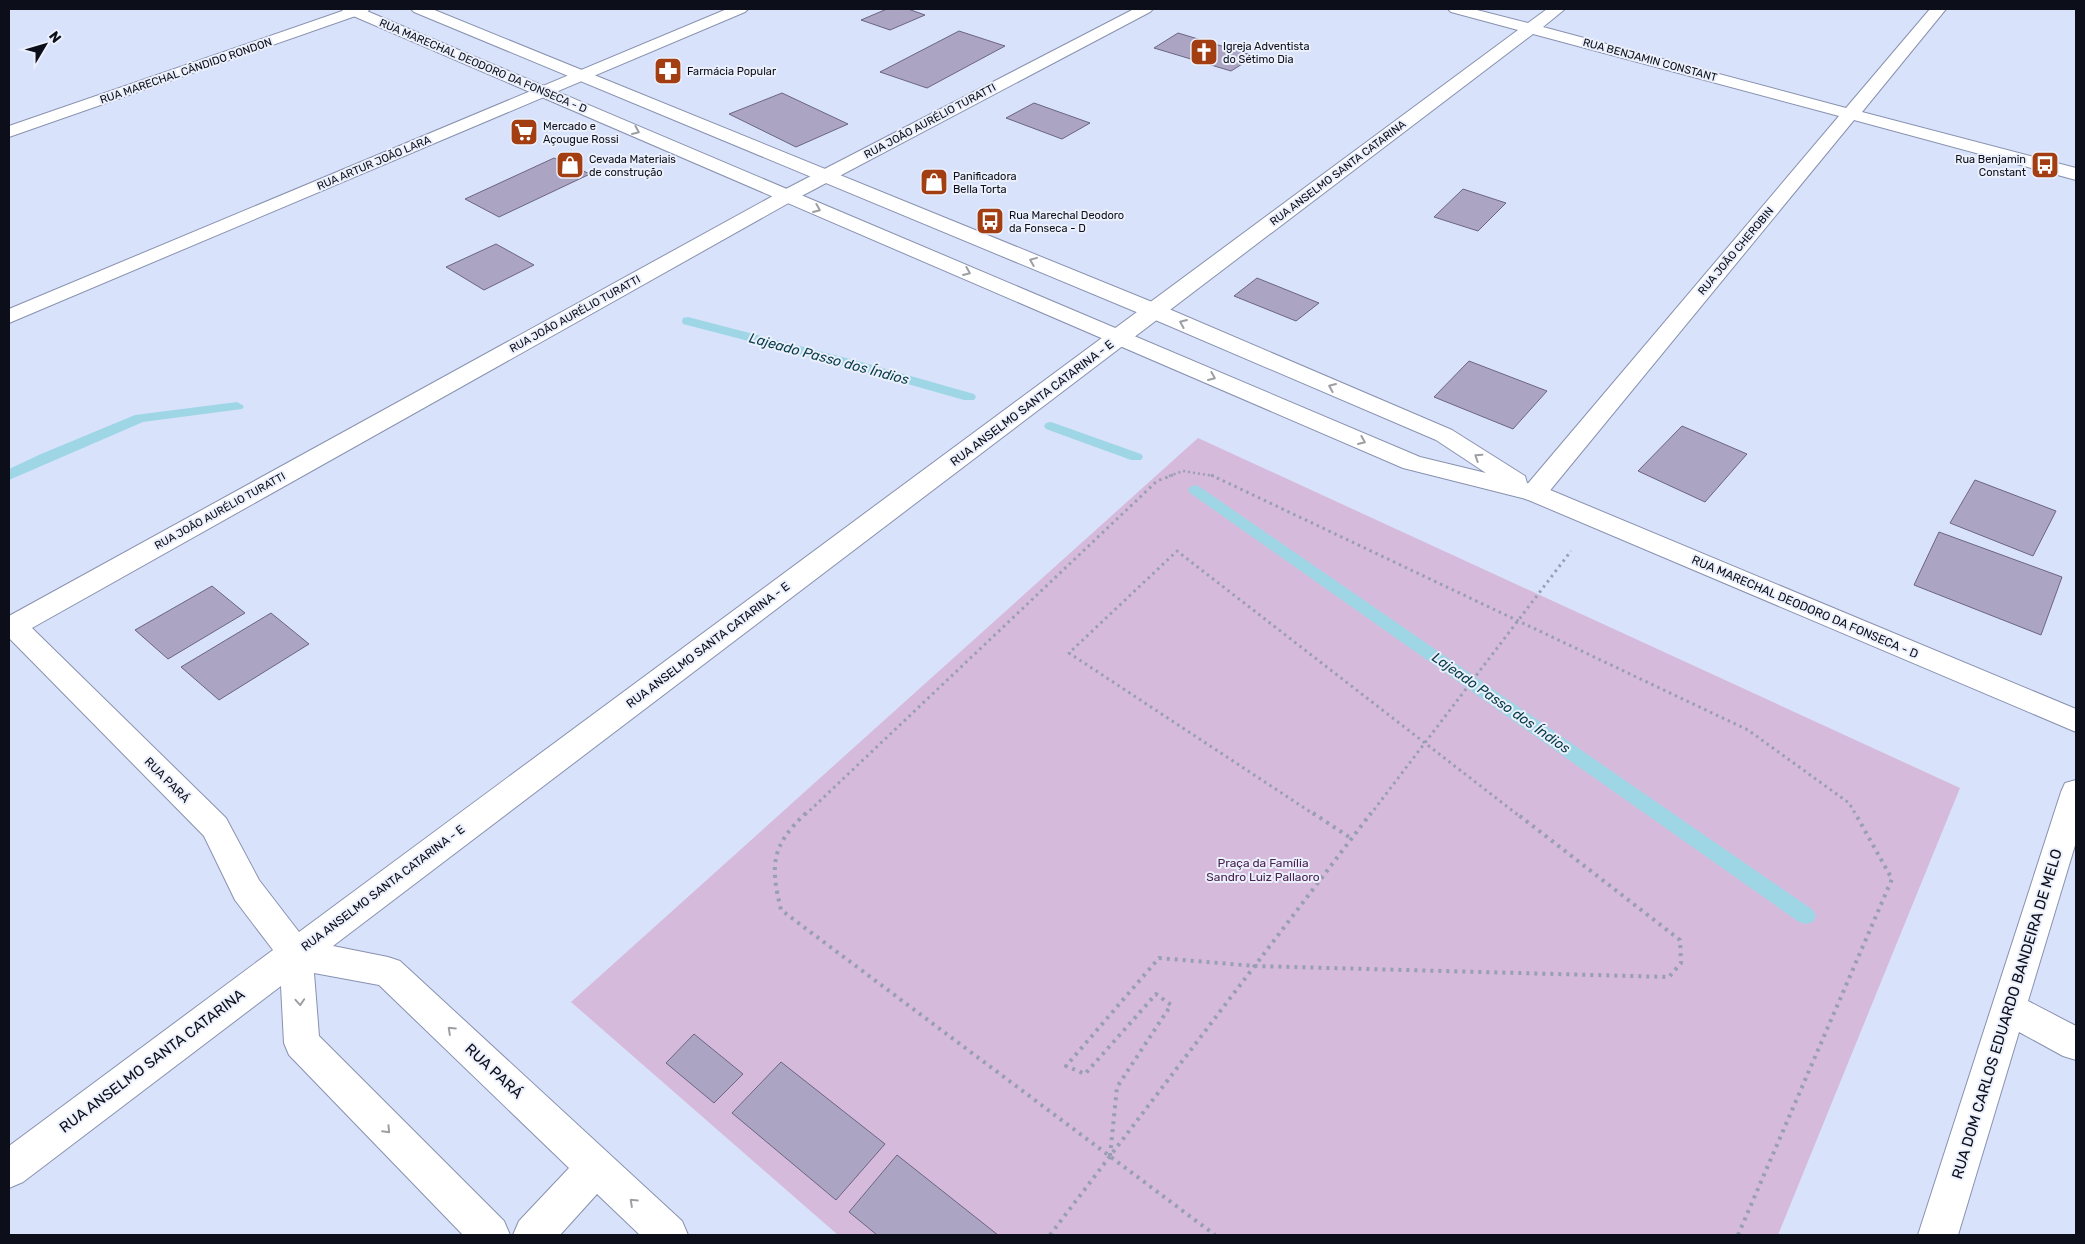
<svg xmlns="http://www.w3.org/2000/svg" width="2085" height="1244" font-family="Rubik,sans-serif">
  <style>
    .green { fill: #d6badb }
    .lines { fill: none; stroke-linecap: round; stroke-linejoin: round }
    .stream { fill: #9ed6e6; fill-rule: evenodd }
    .building { fill: #aba4c3; stroke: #6b6581 }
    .minor-casing { stroke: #8892af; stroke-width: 2 }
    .tertiary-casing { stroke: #8892af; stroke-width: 2 }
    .path-far2 { stroke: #989fb3; stroke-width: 2.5; stroke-dasharray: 2 3; stroke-linecap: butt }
    .path-far1 { stroke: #989fb3; stroke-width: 3; stroke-dasharray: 2.5 4; stroke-linecap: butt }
    .path { stroke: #989fb3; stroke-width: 4; stroke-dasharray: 3 5; stroke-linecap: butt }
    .minor { fill: #fff; fill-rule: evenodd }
    .tertiary { fill: #fff; fill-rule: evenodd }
    .oneway { stroke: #9e9fa3 }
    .labels { text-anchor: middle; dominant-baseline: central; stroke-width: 4; stroke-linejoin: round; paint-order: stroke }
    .far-poi-label { font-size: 11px; fill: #0c0f19; stroke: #ebf0fc; text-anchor: start }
    .far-street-label { font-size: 11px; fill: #0c0f19; stroke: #ebf0fc }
    .street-label { font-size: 12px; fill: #0c0f19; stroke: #ebf0fc }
    .park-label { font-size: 12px; fill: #492250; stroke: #ebf0fc }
    .water-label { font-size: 14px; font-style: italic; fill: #063c47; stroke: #ebf0fc }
    .near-street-label { font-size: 15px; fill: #0c0f19; stroke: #ebf0fc }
  </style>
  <rect width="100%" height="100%" fill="#d9e2fb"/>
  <path class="green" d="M 1198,438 L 1960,788 L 1778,1235 L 838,1235 L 571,1002 Z"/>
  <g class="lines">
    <path class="stream" d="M 688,317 L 858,361 L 974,394 L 976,397 L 974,400 L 964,400 L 848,367 L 683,324 L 682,321 L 683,318 Z
      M 237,402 L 244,406 L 242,409 L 143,422 L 9,480 L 9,469 L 41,454 L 135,415 Z
      M 1051,422 L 1141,454 L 1143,457 L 1141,460 L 1131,460 L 1046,429 L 1044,426 L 1046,423 Z
      M 1195,485 L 1200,487 L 1813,910 L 1816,916 L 1813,922 L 1806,924 L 1799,922 L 1190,493 L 1188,490 L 1190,487 Z"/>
  </g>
  <path class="building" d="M 887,9 L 908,9 L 925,15 L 890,30 L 861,20 Z
    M 959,31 L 1005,46 L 927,88 L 880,72 Z
    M 1178,33 L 1255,56 L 1231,71 L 1154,48 Z
    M 782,93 L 848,124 L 796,147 L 729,114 Z
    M 1034,103 L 1090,123 L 1062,139 L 1006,118 Z
    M 554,158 L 590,174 L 499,217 L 465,199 Z
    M 1463,189 L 1506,203 L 1478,231 L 1434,217 Z
    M 496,244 L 534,265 L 484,290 L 446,267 Z
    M 1257,278 L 1319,303 L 1296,321 L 1234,296 Z
    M 1469,361 L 1547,391 L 1513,429 L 1434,397 Z
    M 1682,426 L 1747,454 L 1705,502 L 1638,471 Z
    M 1975,480 L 2056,511 L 2033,556 L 1950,523 Z
    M 1939,532 L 2062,577 L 2041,635 L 1914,585 Z
    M 212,586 L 245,613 L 168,659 L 135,630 Z
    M 271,613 L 309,644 L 219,700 L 181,667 Z
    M 694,1034 L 743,1074 L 714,1103 L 666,1063 Z
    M 781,1062 L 885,1144 L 836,1200 L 732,1113 Z
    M 897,1155 L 998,1235 L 877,1235 L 849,1212 Z"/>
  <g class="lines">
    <defs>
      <path id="minor" d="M 348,9 L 370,9 L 367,12 L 9,137 L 9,126 Z
        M 727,9 L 748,9 L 745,12 L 9,323 L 9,309 Z
        M 1134,9 L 1153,9 L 1150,12 L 794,200 L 32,628 L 226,818 L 259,880 L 299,932 L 1518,30 L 1451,12 L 1448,9 L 1473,9 L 1528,23 L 1547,9 L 1565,9 L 1543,27 L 1846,108 L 1930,9 L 1946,9 L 1862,112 L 2076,168 L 2076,180 L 1854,120 L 1543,499 L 1534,501 L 1525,499 L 1522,493 L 1525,487 L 1839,116 L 1533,34 L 333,946 L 388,957 L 400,961 L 682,1221 L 688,1235 L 640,1235 L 597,1194 L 560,1235 L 513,1235 L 519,1221 L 569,1168 L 379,985 L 314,973 L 319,1036 L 504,1221 L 510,1235 L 463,1235 L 289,1055 L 284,1043 L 281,986 L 23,1182 L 9,1188 L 9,1146 L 273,950 L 235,900 L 204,836 L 9,638 L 9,616 L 780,192 Z
        M 2076,780 L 2076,842 L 2028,1001 L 2076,1026 L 2076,1060 L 2063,1056 L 2019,1032 L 1958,1235 L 1918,1235 L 2061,792 L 2065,783 Z"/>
      <path id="tertiary" d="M 341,9 L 362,9 L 1420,457 L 1486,473 L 1436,440 L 1146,316 L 414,12 L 411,9 L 432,9 L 1162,306 L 1452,430 L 1525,476 L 1527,483 L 1543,487 L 2076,709 L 2076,732 L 1526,499 L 1403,468 L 344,12 Z"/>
    </defs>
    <use href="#minor" class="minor-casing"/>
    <use href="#tertiary" class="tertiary-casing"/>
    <path class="path-far2" d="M 1169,476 L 1183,471 L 1214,476"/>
    <path class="path-far1" d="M 1211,475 L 1748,730 L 1849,803 L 1856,815
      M 805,815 L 1157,481 L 1173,475
      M 1315,815 L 1069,653 L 1177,551 L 1518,815
      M 1370,815 L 1571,551"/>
    <path class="path" d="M 806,813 C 771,846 770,865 781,910 L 1215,1235
      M 1313,813 L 1352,839
      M 1110,1156 L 1117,1087 L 1171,1005 L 1156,994 L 1085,1074 L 1066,1066 L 1159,958 L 1255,966 L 1669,977 L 1681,963 L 1680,940 L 1516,813
      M 1050,1235 L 1371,813
      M 1738,1235 L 1892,879 L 1855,813"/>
    <use href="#minor" class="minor"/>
    <use href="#tertiary" class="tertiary"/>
  </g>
  <defs><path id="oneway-chevron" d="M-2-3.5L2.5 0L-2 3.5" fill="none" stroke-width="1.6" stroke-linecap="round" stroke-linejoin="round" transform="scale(1.25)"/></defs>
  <g class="oneway">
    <use href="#oneway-chevron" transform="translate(636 131) rotate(23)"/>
    <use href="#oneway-chevron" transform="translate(817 209) rotate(23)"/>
    <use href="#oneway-chevron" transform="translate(1033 261) rotate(-158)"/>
    <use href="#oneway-chevron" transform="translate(967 272) rotate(23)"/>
    <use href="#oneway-chevron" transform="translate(1183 323) rotate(-157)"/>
    <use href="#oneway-chevron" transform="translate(1212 377) rotate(23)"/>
    <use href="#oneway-chevron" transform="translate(1332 387) rotate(-157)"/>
    <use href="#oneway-chevron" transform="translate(1362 441) rotate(23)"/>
    <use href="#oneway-chevron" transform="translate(1478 457) rotate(-147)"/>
    <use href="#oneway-chevron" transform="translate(300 1002) rotate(86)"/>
    <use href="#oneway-chevron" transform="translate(451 1030) rotate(-137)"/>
    <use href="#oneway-chevron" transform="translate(387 1130) rotate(46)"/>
    <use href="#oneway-chevron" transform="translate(633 1202) rotate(-137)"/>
  </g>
  <defs>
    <symbol id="church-square" viewBox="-11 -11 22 22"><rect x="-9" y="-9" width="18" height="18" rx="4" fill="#a33e13" stroke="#ebf0fc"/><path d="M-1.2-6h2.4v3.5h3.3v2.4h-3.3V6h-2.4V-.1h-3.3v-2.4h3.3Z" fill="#fff"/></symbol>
    <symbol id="pharmacy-square" viewBox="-11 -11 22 22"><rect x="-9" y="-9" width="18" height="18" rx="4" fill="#a33e13" stroke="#ebf0fc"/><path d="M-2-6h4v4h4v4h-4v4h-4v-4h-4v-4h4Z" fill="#fff"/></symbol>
    <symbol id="supermarket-square" viewBox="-11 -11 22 22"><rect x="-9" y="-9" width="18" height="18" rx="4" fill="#a33e13" stroke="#ebf0fc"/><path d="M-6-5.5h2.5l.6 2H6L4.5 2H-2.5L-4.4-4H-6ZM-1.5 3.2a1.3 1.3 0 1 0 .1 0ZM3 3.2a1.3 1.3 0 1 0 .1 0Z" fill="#fff"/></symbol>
    <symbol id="shop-square" viewBox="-11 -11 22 22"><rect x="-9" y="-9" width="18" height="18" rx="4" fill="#a33e13" stroke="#ebf0fc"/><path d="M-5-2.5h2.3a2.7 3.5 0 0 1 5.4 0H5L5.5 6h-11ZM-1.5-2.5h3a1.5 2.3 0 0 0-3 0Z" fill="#fff"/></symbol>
    <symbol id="bus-square" viewBox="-11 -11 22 22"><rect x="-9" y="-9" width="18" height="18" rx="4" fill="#a33e13" stroke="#ebf0fc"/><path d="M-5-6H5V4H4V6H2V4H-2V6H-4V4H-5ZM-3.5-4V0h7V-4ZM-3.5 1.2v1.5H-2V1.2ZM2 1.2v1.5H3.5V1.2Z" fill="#fff"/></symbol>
  </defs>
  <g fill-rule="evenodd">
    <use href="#church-square" x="1188" y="36" width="32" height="32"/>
    <use href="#pharmacy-square" x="652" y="55" width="32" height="32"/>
    <use href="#supermarket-square" x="508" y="116" width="32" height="32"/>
    <use href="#shop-square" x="554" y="149" width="32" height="32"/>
    <use href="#bus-square" x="2029" y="149" width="32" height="32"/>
    <use href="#shop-square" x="918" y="166" width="32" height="32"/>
    <use href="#bus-square" x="974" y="205" width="32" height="32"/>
  </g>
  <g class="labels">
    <g class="far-poi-label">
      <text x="1223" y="46">Igreja Adventista<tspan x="1223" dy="13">do Sétimo Dia</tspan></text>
      <text x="687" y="71">Farmácia Popular</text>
      <text x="543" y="126">Mercado e<tspan x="543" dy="13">Açougue Rossi</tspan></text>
      <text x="589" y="159">Cevada Materiais<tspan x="589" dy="13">de construção</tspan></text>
      <text x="2026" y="159" text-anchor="end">Rua Benjamin<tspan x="2026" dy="13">Constant</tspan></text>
      <text x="953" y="176">Panificadora<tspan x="953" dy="13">Bella Torta</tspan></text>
      <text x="1009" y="215">Rua Marechal Deodoro<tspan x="1009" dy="13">da Fonseca - D</tspan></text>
    </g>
    <g class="far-street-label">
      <text transform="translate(1650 60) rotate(15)">RUA BENJAMIN CONSTANT</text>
      <text transform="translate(483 66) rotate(23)">RUA MARECHAL DEODORO DA FONSECA - D</text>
      <text transform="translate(186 71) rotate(-19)">RUA MARECHAL CÂNDIDO RONDON</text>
      <text transform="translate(930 121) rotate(-28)">RUA JOÃO AURÉLIO TURATTI</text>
      <text transform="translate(374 163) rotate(-23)">RUA ARTUR JOÃO LARA</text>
      <text transform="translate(1338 173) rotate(-37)">RUA ANSELMO SANTA CATARINA</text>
      <text transform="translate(1736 251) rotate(-50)">RUA JOÃO CHEROBIN</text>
      <text transform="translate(575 314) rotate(-29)">RUA JOÃO AURÉLIO TURATTI</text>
      <text transform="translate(220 511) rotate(-29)">RUA JOÃO AURÉLIO TURATTI</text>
    </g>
    <g class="street-label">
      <text transform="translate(1032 403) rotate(-37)">RUA ANSELMO SANTA CATARINA - E</text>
      <text transform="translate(1805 607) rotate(23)">RUA MARECHAL DEODORO DA FONSECA - D</text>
      <text transform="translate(708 645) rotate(-37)">RUA ANSELMO SANTA CATARINA - E</text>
      <text transform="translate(167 780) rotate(45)">RUA PARÁ</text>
      <text transform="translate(383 888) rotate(-37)">RUA ANSELMO SANTA CATARINA - E</text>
    </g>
    <g class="park-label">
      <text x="1263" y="863">Praça da Família<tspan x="1263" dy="14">Sandro Luiz Pallaoro</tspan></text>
    </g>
    <g class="water-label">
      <text transform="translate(829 359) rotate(15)">Lajeado Passo dos Índios</text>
      <text transform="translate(1501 703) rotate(35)">Lajeado Passo dos Índios</text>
    </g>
    <g class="near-street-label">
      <text transform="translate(2007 1014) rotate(-73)">RUA DOM CARLOS EDUARDO BANDEIRA DE MELO</text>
      <text transform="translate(152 1061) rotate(-37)">RUA ANSELMO SANTA CATARINA</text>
      <text transform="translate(494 1071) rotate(43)">RUA PARÁ</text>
    </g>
  </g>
  <rect width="2085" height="1244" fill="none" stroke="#0c0f19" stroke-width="20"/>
  <g transform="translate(45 45) rotate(52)" stroke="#ebf0fc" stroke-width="4" paint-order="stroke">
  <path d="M0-4L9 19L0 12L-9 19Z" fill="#0c0f19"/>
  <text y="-8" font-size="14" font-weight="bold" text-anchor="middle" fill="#0c0f19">N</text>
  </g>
</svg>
